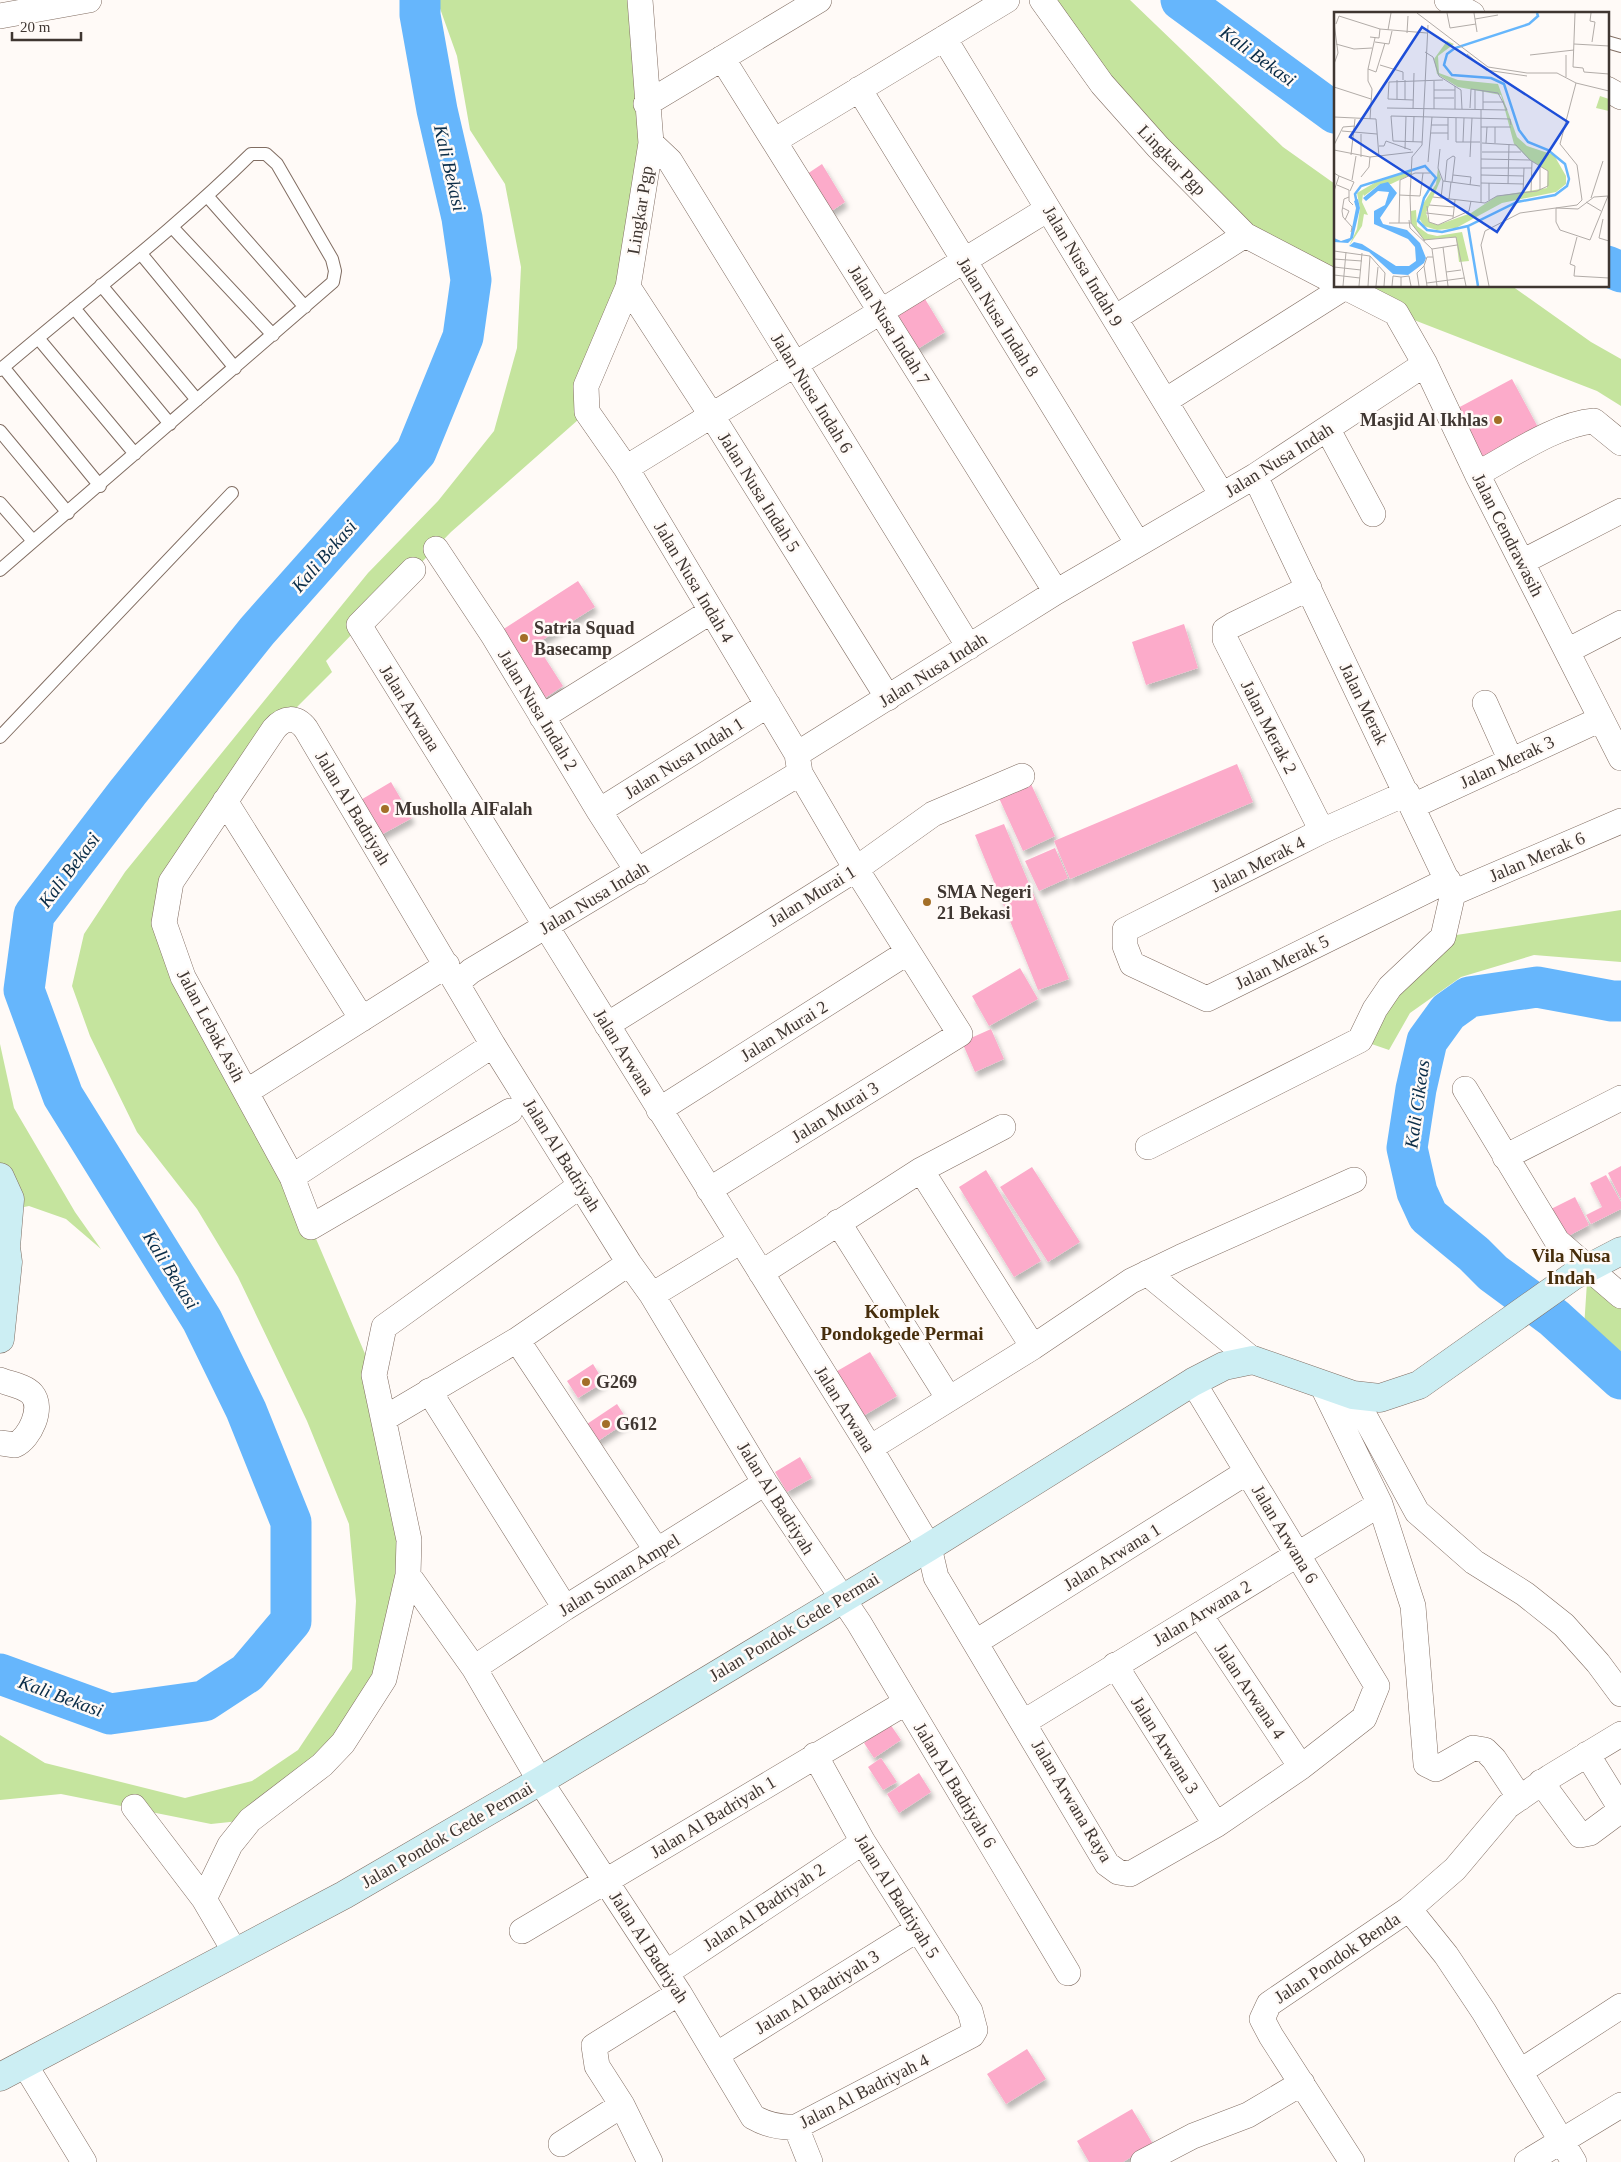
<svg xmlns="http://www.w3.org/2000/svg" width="1621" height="2162" font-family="Georgia,serif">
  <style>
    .green { fill: #c5e49e }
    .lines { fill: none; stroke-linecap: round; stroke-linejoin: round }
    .river { stroke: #66b6fc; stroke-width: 41 }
    .building { fill: #fcabca; filter: url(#shadow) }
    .lane-casing { stroke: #816d62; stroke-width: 14 }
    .street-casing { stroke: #816d62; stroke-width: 26 }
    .secondary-casing { stroke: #816d62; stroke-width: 29 }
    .lane { stroke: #fff; stroke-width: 12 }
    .street { stroke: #fff; stroke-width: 25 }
    .secondary { stroke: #cceef3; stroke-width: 28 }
    .poi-dot { fill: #a36f28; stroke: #fffaf7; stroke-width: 2 }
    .labels { text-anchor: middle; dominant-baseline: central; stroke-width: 5; stroke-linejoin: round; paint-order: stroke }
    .street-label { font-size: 18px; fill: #3f3631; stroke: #fffaf7 }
    .poi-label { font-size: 18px; font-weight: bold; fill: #3f3631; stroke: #fffaf7; text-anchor: start }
    .water-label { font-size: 19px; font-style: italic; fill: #0b2d48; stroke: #fffaf7 }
    .neighbourhood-label { font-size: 19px; font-weight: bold; fill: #472e0c; stroke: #fffaf7 }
    .inset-river { fill: none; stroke: #66b6fc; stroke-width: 2.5 }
    .inset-road { fill: none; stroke: #b2aca8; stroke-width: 1 }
    .view { fill: #1d4ed8; fill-opacity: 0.15; stroke: #1d4ed8; stroke-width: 2.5 }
    .inset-edge { fill: none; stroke: #3f3631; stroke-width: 2.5 }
  </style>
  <defs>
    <filter id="shadow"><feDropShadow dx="3" dy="5.5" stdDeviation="2.5" flood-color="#0004"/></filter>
  </defs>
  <rect width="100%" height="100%" fill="#fffaf7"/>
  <path class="green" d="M 437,0 L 640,0 L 651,143 L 587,412 L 451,532 L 326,661 L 332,672 L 283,721 L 225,801 L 164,923 L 311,1227 L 374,1375 L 409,1540 L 384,1679 L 343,1743 L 249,1820 L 211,1824 L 61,1794 L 0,1800 L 0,1735 L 45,1763 L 185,1798 L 252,1781 L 298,1750 L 352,1669 L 356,1601 L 349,1524 L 307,1421 L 238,1277 L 197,1209 L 137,1132 L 90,1036 L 72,986 L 84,934 L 125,872 L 368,573 L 438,501 L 494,431 L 517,348 L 521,267 L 505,184 L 470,130 L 457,56 Z
    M 1042,0 L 1130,0 L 1283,147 L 1335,184 L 1335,282 L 1245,235 Z
    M 1343,286 L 1512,286 L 1591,342 L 1621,359 L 1621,406 L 1597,391 L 1396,313 Z
    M 1621,910 L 1621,962 L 1534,955 L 1461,977 L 1410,1013 L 1389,1050 L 1360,1040 L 1443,937 Z
    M 0,1044 L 14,1108 L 75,1212 L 101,1249 L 66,1219 L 29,1206 L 9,1210 L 0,1177 Z
    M 1588,1267 L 1621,1296 L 1621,1359 L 1584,1328 Z"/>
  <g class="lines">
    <path class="river" d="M 1181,0 L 1335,113
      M 1607,266 L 1621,272
      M 1621,1001 L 1612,1001 L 1537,987 L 1469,997 L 1448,1012 L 1427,1041 L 1416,1089 L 1407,1148 L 1417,1192 L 1428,1216 L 1474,1254 L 1493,1273 L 1554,1318 L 1621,1379
      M 0,1674 L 110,1714 L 204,1701 L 247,1673 L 291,1621 L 291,1522 L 246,1410 L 202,1320 L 63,1096 L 24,990 L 34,915 L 128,792 L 257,631 L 416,452 L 463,337 L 471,280 L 462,218 L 437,110 L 420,15 L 420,0"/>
  </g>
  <path class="building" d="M 822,164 L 845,202 L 827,214 L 804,176 Z
    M 925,299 L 945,332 L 911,353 L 890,319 Z
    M 1512,379 L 1540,431 L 1484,462 L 1456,409 Z
    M 578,581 L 595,607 L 536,644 L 563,686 L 542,700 L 499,632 Z
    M 1184,624 L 1198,668 L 1146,685 L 1132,642 Z
    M 1237,764 L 1253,802 L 1070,879 L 1054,841 Z
    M 391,782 L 412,818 L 379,836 L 359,801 Z
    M 1031,784 L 1055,836 L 1023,851 L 999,798 Z
    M 1004,824 L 1069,979 L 1038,990 L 975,835 Z
    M 1055,848 L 1068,878 L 1039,891 L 1025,861 Z
    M 1020,968 L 1038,999 L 989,1026 L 972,996 Z
    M 991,1029 L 1004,1059 L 975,1072 L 962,1042 Z
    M 1621,1166 L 1621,1199 L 1608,1173 Z
    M 1032,1167 L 1080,1242 L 1048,1262 L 1000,1187 Z
    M 986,1170 L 1041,1261 L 1014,1277 L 959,1187 Z
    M 1606,1175 L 1621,1202 L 1621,1209 L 1591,1224 L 1586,1215 L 1602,1207 L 1590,1183 Z
    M 1575,1197 L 1589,1225 L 1561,1240 L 1547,1211 Z
    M 870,1352 L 897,1396 L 858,1419 L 832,1374 Z
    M 593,1364 L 604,1382 L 578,1398 L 567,1381 Z
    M 617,1404 L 628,1421 L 595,1443 L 584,1426 Z
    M 800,1457 L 812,1478 L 787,1492 L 775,1472 Z
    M 890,1724 L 901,1740 L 874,1758 L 864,1743 Z
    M 881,1758 L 897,1782 L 883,1790 L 868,1767 Z
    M 919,1773 L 931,1792 L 899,1813 L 887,1794 Z
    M 1027,2049 L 1046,2079 L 1006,2104 L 987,2074 Z
    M 1132,2109 L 1153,2144 L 1123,2162 L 1089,2162 L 1077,2141 Z"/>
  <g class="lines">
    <defs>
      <path id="lane" d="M 1607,42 L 1621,46
        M 208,197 L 305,307
        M 172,227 L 273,335
        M 142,255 L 235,368
        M 101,285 L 197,400
        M 74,308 L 170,424
        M 38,338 L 135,454
        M 3,367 L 100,486
        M 0,370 C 84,298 172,232 251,154 L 266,154 L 277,164 L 332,259 L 335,271 L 333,282 L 0,570
        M 0,431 L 68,513
        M 0,503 L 33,541
        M 0,737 L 232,493"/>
      <path id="street" d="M 640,0 L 651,143 L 628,287 L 586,386 L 587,412 L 626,468 L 797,754
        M 1042,0 L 1102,84 L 1158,147 L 1245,235 L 1335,282
        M 1447,0 L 1472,14
        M 0,16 L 89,0
        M 944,38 L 1222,495
        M 722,58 L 1056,592
        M 859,89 L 1138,544
        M 1607,89 L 1621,97
        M 646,104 L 819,0
        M 774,141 L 1007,0
        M 651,143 L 670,161 L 969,647
        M 1343,286 L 1396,313 L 1425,364 L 1477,474 L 1621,758
        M 628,287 L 712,416 L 888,698
        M 1115,318 L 1245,235
        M 1165,401 L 1345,287
        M 1328,430 L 1373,514
        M 626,468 L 1048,209
        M 1477,474 C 1511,456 1556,424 1594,421 L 1621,443
        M 436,549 L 493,635 L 599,811 L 638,872
        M 1522,562 L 1621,511
        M 413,570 L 359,625 L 870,1448 L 929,1547 L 936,1577 L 1107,1864 L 1118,1872 L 1130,1874 L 1216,1825 L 1301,1767 L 1364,1718 L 1377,1686 L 1193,1382
        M 1309,588 L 1233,625 L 1225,630 L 1225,639 L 1322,831
        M 1567,651 L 1621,623
        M 1485,703 L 1511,761
        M 542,717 L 710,612
        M 1407,793 L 1322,831 L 1125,930 L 1125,946 L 1132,964 L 1207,999 L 1448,880
        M 225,801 L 362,1019
        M 1413,806 L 1601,719
        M 599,811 L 768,705
        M 1453,893 L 1621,821
        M 458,982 L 471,971 L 800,773 L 797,754 L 1056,592 L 1255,476 L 1425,364
        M 607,1025 L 856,869 L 933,814 L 1022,776
        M 1465,1089 L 1557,1241 L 1621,1296
        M 246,1092 L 447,965
        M 659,1110 L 908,952
        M 510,1111 L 311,1227 L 292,1177 L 183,977 L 164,923 L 171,882 L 274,729 C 284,717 296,716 306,729 L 493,1045 L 629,1263 L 652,1295 L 765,1483 L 859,1623 L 1068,1973
        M 1148,1147 L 1360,1040 L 1375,1009 L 1390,987 L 1443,937 L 1453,893 L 1255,476
        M 1505,1157 L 1621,1098
        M 921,1170 L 1033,1347
        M 292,1177 L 493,1045
        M 709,1190 L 960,1034 L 856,869 L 800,773
        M 838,1222 L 949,1399
        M 761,1273 L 921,1170 L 1003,1127
        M 1147,1273 L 1253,1360
        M 652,1295 L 741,1241
        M 517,1340 L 657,1551
        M 0,1380 C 10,1384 25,1386 32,1394 C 44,1408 30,1438 15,1445 L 0,1443
        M 1321,1383 L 1380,1504 L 1413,1606 L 1426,1764 L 1436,1769 L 1473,1748 L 1485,1750 L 1494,1759 L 1520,1798
        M 429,1391 L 565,1608
        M 1353,1395 L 1417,1512 L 1474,1562 L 1525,1594 L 1564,1625 L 1598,1663 L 1621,1694
        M 385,1418 L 517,1340 L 629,1263
        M 870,1448 L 1033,1347 L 1131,1281 L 1181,1257 L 1354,1180
        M 408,1575 L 474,1668 L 540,1781 L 679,1993 L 753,2117 C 767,2125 780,2128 796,2127 L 972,2035 L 975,2030 L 970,2011 L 863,1842 L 815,1755
        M 1200,1615 L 1301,1767
        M 976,1642 L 1247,1472
        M 1115,1665 L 1216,1825
        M 474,1668 L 565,1608 L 765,1483
        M 1024,1722 L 1380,1504
        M 1587,1754 L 1621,1809
        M 1541,1782 L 1580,1835 L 1590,1833 L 1621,1810
        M 134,1807 L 204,1899
        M 1409,1909 L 1446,1955 L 1484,2012 L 1574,2162
        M 522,1931 L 905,1703
        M 235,1952 L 204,1899 L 230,1845 L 250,1820 L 322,1765 L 343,1743 L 384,1679 L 408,1575 L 409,1540 L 374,1375 L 384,1327 L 581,1185
        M 666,1973 L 863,1842
        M 716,2055 L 918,1929
        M 25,2065 L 84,2162
        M 1521,2071 L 1621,2006
        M 796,2127 L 810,2162
        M 561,2144 L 622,2105
        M 650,2162 L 622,2105 L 597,2066 L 594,2046 L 679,1993
        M 1143,2162 L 1193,2136 L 1248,2115 L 1302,2083
        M 1352,2162 L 1271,2036 L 1262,2019 L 1269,2004 L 1409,1909 L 1455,1869 L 1508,1806 L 1550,1777 L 1621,1734
        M 1527,2162 L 1621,2105"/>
      <path id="secondary" d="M 0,1177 L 10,1199 L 6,1247 L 8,1262 L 0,1339
        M 0,2077 L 344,1895 L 540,1781 L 929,1547 L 1193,1382 L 1224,1366 L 1253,1360 L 1353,1395 L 1380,1398 L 1419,1385 L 1573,1276 L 1621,1251"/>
    </defs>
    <use href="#lane" class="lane-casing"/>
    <use href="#street" class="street-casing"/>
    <use href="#secondary" class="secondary-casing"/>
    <use href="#lane" class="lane"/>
    <use href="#street" class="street"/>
    <use href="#secondary" class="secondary"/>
  </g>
  <g class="poi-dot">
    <circle cx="1498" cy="420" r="5"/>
    <circle cx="524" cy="638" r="5"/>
    <circle cx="385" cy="809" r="5"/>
    <circle cx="927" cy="902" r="5"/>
    <circle cx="586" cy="1382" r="5"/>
    <circle cx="606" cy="1424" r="5"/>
  </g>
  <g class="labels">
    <g class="street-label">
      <text transform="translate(1172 160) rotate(46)">Lingkar Pgp</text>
      <text transform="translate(640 210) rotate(-81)">Lingkar Pgp</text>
      <text transform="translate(1083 266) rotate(59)">Jalan Nusa Indah 9</text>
      <text transform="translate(998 317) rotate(58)">Jalan Nusa Indah 8</text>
      <text transform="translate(889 325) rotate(58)">Jalan Nusa Indah 7</text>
      <text transform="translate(812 393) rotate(58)">Jalan Nusa Indah 6</text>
      <text transform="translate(1279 460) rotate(-32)">Jalan Nusa Indah</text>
      <text transform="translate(759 492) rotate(58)">Jalan Nusa Indah 5</text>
      <text transform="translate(1508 535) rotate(63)">Jalan Cendrawasih</text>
      <text transform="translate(694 582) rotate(59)">Jalan Nusa Indah 4</text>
      <text transform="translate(933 670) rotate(-32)">Jalan Nusa Indah</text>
      <text transform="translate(1364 704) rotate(64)">Jalan Merak</text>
      <text transform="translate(410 708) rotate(58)">Jalan Arwana</text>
      <text transform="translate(538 710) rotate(59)">Jalan Nusa Indah 2</text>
      <text transform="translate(1269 727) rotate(63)">Jalan Merak 2</text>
      <text transform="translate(684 758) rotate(-32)">Jalan Nusa Indah 1</text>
      <text transform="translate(1507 762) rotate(-25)">Jalan Merak 3</text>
      <text transform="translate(353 808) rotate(59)">Jalan Al Badriyah</text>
      <text transform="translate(1537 857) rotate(-23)">Jalan Merak 6</text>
      <text transform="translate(1258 864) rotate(-27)">Jalan Merak 4</text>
      <text transform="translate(812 896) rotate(-32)">Jalan Murai 1</text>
      <text transform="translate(594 898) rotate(-31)">Jalan Nusa Indah</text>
      <text transform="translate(1282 962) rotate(-26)">Jalan Merak 5</text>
      <text transform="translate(211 1026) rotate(62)">Jalan Lebak Asih</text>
      <text transform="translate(784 1031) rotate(-32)">Jalan Murai 2</text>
      <text transform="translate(624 1052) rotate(58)">Jalan Arwana</text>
      <text transform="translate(835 1112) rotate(-32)">Jalan Murai 3</text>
      <text transform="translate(562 1155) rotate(58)">Jalan Al Badriyah</text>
      <text transform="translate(845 1409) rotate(58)">Jalan Arwana</text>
      <text transform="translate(776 1498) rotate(58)">Jalan Al Badriyah</text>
      <text transform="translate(1285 1534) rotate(59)">Jalan Arwana 6</text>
      <text transform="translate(1112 1557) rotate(-32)">Jalan Arwana 1</text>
      <text transform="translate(619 1575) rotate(-32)">Jalan Sunan Ampel</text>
      <text transform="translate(1202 1613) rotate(-31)">Jalan Arwana 2</text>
      <text transform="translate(794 1627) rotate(-31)">Jalan Pondok Gede Permai</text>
      <text transform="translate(1250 1691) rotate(56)">Jalan Arwana 4</text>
      <text transform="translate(1165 1745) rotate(58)">Jalan Arwana 3</text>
      <text transform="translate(955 1785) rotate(59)">Jalan Al Badriyah 6</text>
      <text transform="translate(1072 1801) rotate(59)">Jalan Arwana Raya</text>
      <text transform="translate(713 1817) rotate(-31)">Jalan Al Badriyah 1</text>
      <text transform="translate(447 1835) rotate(-30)">Jalan Pondok Gede Permai</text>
      <text transform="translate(897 1896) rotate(58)">Jalan Al Badriyah 5</text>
      <text transform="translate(764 1907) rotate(-34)">Jalan Al Badriyah 2</text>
      <text transform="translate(649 1947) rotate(57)">Jalan Al Badriyah</text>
      <text transform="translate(1337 1958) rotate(-34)">Jalan Pondok Benda</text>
      <text transform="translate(817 1992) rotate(-32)">Jalan Al Badriyah 3</text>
      <text transform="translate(864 2091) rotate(-27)">Jalan Al Badriyah 4</text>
    </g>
    <g class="poi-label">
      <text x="1488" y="420" text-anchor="end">Masjid Al Ikhlas</text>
      <text x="534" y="628">Satria Squad<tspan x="534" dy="21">Basecamp</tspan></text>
      <text x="395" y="809">Musholla AlFalah</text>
      <text x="937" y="892">SMA Negeri<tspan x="937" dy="21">21 Bekasi</tspan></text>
      <text x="596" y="1382">G269</text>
      <text x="616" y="1424">G612</text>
    </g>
    <g class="water-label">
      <text transform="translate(1258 56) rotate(36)">Kali Bekasi</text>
      <text transform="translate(450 168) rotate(77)">Kali Bekasi</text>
      <text transform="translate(324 556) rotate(-49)">Kali Bekasi</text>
      <text transform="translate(69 870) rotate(-53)">Kali Bekasi</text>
      <text transform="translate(1417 1104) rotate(-82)">Kali Cikeas</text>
      <text transform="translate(171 1270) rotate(58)">Kali Bekasi</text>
      <text transform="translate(61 1696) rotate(20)">Kali Bekasi</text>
    </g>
    <g class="neighbourhood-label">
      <text x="1571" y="1255">Vila Nusa<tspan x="1571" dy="22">Indah</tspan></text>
      <text x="902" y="1311">Komplek<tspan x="902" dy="22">Pondokgede Permai</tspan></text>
    </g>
  </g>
  <g transform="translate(1334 12)">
    <rect width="275" height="275" fill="#fffaf7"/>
    <path d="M 113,29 L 120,32 L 104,44 L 105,61 L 124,68 L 164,72 L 183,125 L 193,134 L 220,143 L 232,164 L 232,172 L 222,180 L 168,191 L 122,216 L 103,218 L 90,214 L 85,206 L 89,192 L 102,172 L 104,156 L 107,167 L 92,201 L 95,210 L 104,213 L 137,201 L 163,184 L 213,176 L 214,159 L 196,148 L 180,132 L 167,83 L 124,75 L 103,62 L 100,47 ZM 266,84 L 275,87 L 275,99 L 262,96 ZM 74,159 L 78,162 L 57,172 L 46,172 L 30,184 L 29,182 L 28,190 L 34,203 L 30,202 L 28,214 L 15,234 L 23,217 L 26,196 L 23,181 L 42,170 ZM 82,198 L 83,214 L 94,222 L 103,224 L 128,220 L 135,249 L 125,250 L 122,225 L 90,228 L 77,211 L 77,199 Z" fill="#c5e49e"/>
    <path d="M 54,170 L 63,181 L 46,206 L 49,212 L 73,218 L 86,231 L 92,246 L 90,251 L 74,263 L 59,262 L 35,240 L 15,234 L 20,230 L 28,232 L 62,254 L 75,254 L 82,249 L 81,235 L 74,227 L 40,212 L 40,199 L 51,193 L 55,180 L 44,179 L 32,189 L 29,186 L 46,172 ZM 24,187 L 26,196 L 19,226 L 14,231 L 0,230 L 0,226 L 7,229 L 16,226 L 22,196 L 20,189 Z" fill="#66b6fc"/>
    <path class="inset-river" d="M 23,192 L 21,182 L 27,174 L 91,154 L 102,166 L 90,186 L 84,209 L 93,218 L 108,220 L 134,214 L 183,190 L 221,183 L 233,174 L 235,167 L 231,152 L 214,138 L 194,130 L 185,118 L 170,72 L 157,66 L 118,63 L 110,53 L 113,42 L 121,36 L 195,12 L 204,4 L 203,1M 134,214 L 144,274"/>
    <path class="inset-road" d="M 83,1 L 154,55 L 193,61 L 223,61 L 242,71 L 275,79M 113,1 L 116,16 L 142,12M 140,1 L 143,20M 241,1 L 239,55 L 249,56 L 250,60 L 275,62M 257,1 L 256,9 L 261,10 L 258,30M 141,7 L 164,3M 0,11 L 4,41 L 0,52M 2,12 L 5,4 L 46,17 L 93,21M 54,18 L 57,1M 73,21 L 74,4M 36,25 L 45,26 L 46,17M 41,30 L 55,32 L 58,19M 2,32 L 20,37 L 38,36M 240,32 L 275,34M 91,40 L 99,45 L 105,64 L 127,78 L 128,97M 133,42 L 152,58 L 193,64M 196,43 L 240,38M 46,53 L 69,60 L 69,68M 34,57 L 42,60 L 51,31M 232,65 L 232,43M 71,68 L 71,88M 0,75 L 37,87M 100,78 L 121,78M 141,78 L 141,97M 100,86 L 120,86M 63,87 L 63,68M 79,88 L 54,87 L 55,70 L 109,68M 149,90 L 170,90M 53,96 L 173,98 L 164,81 L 137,77 L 136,96M 79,97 L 80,61M 100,97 L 100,69M 121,97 L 121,74M 149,98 L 149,79M 0,105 L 42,107 L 45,145M 122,106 L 122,130 L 146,130M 36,107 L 38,77 L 34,69 L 34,57 L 41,26M 97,113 L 114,113M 147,115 L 177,115M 8,119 L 43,122M 97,121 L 114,121M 27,122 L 27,145M 114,128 L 114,106M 79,130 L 80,104M 88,130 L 59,129 L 57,104 L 176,107 L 177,113M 129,130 L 130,106M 152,131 L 153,115M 161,131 L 161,115M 0,133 L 9,115 L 21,114M 45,134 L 50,134 L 52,129 L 77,138M 71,137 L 72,104M 106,137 L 104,156 L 109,169 L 146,174M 0,138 L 36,145 L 79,140M 148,140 L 187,140M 17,143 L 21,107M 136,145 L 138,106M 147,147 L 196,148M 94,150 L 98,105M 147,156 L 198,156M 0,161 L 5,164 L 0,179M 119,163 L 137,165 L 136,173M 147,163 L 190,164M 5,164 L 20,170 L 16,179M 27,165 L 35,155 L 36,145M 18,168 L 22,144M 111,169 L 113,148 L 119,144 L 121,145 L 118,170M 147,171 L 190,172M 174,172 L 175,132M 3,173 L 15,178 L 15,189 L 19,193M 206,178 L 206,154M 197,180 L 198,149M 189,181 L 190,156M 65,183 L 86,184 L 89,161M 15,185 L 10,187 L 8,199 L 9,205 L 18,215 L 17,220M 99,185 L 151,191 L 163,184 L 203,179 L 214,174 L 214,159 L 196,148 L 182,133 L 148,131M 107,186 L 109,169M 257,186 L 269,149M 115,187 L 117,170M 155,188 L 155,171M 252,190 L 267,199M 147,191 L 147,98M 95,193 L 120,195M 93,194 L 95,210 L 104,213 L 135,199 L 137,189M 9,196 L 15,199 L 11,208M 222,196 L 222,210 L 226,218 L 256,228 L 274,184M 222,196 L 244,197 L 260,185 L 274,184M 92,201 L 119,204M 119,206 L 121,188M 269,207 L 265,226 L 275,229M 75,208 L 76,216 L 98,237 L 103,274M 55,211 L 77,211M 65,211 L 66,168 L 81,161 L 96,161M 243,225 L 236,252 L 241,254 L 240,264 L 275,266M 89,228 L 122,225 L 132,274M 91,229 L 77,211 L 76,184 L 78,145 L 88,133 L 94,13M 109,235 L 114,274M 98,237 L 123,233M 0,239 L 36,244 L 51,261 L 50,274M 0,247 L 28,249M 0,255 L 27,258M 112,260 L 127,258M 0,263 L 26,266M 93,271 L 130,266M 9,274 L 12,240M 25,274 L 28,241M 34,274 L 36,244M 42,274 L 44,255M 58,274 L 59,264 L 67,265M 67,274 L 67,265 L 75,264 L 77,274M 85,274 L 83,261 L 90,254M 93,274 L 90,254 L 93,245 L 99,245M 155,274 L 147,233 L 151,219 L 186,201 L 243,193 L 248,188 L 243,153 L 226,132 L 242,71"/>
    <path class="view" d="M 88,15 L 234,110 L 163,220 L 16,125 Z"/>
    <rect width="275" height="275" class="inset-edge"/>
  </g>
  <path d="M12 32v8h69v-8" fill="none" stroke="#3f3631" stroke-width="2.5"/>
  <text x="20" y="32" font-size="15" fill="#3f3631" stroke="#fffaf7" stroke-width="4" paint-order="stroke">20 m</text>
</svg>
